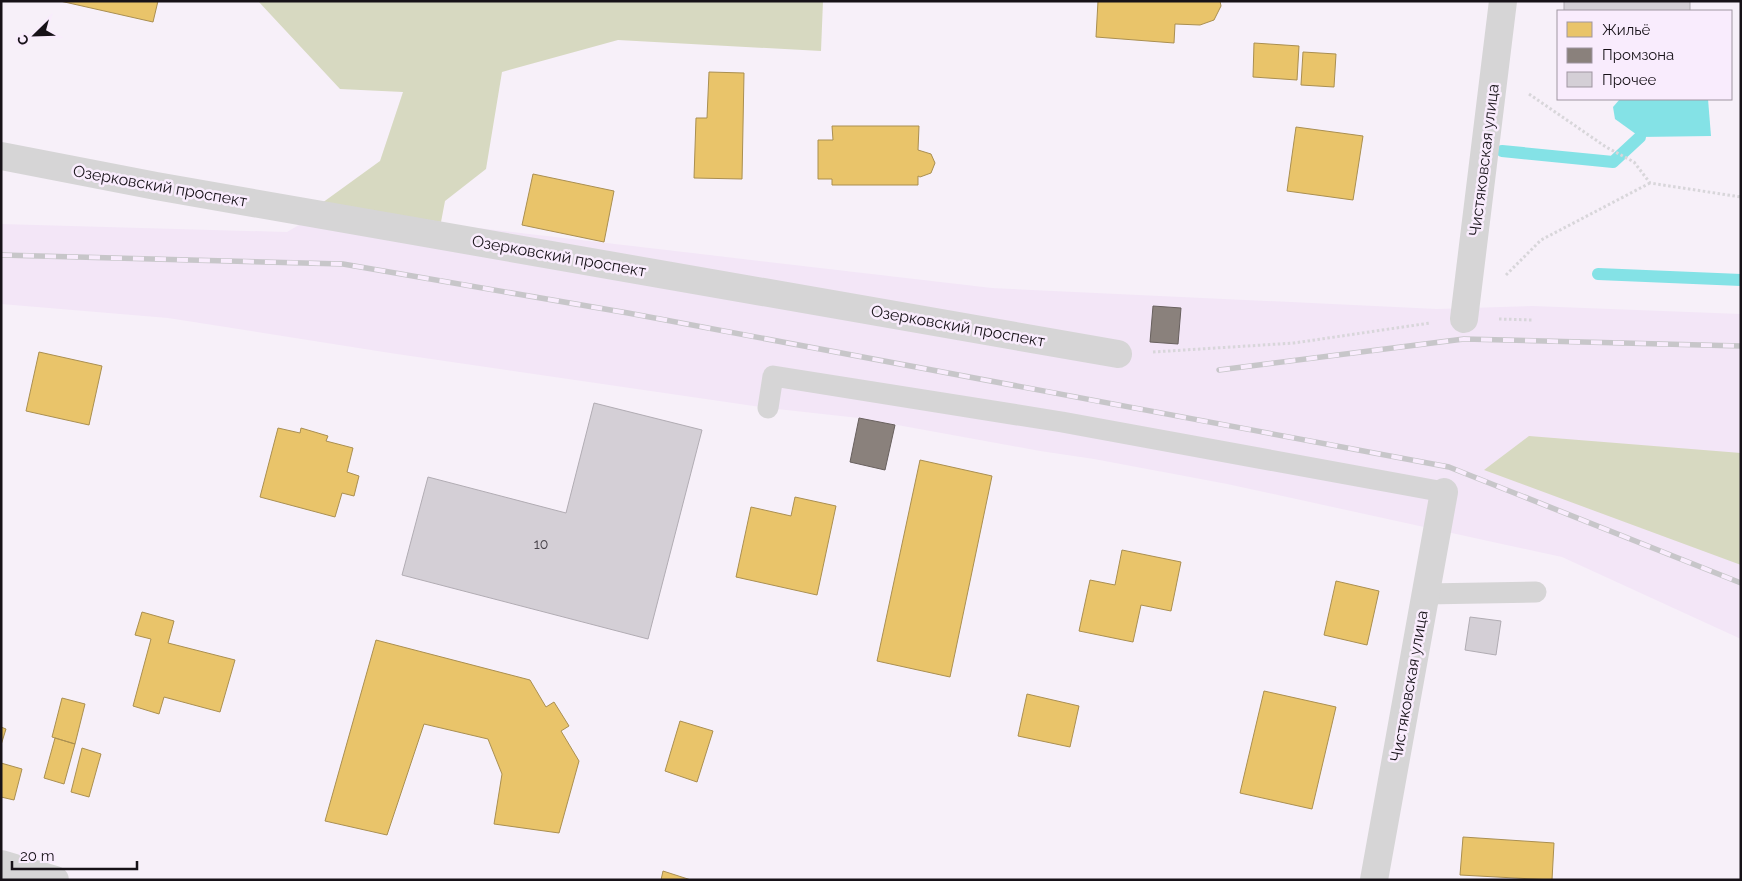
<svg xmlns="http://www.w3.org/2000/svg" width="1742" height="881" font-family="Raleway,sans-serif">
  <style>
    .built { fill: #f3e6f7 }
    .green { fill: #d7d9c1 }
    .water { fill: #84e2e6 }
    .homes { fill: #e9c46a; stroke: #aa8f51 }
    .industry { fill: #8a817c; stroke: #68605e }
    .lines { fill: none; stroke-linecap: round; stroke-linejoin: round }
    .stream { stroke: #84e2e6; stroke-width: 12 }
    .building { fill: #d4cfd6; stroke: #b1acb3 }
    .path { stroke: #d8d6da; stroke-width: 3; stroke-dasharray: 2.5 2.5; stroke-linecap: butt }
    .lane { stroke: #d6d5d6; stroke-width: 21 }
    .street { stroke: #d6d5d6; stroke-width: 28 }
    .rail-casing { stroke: #c7c6c9; stroke-width: 5.5 }
    .rail { stroke: #f9ecfd; stroke-width: 4; stroke-dasharray: 11; stroke-linecap: butt }
    .labels { text-anchor: middle; dominant-baseline: central; stroke-width: 5; stroke-linejoin: round; paint-order: stroke }
    .number-label { font-size: 14px; fill: #464148 }
    .street-label { font-size: 16px; fill: #171218; stroke: #f9ecfd }
  </style>
  <rect width="100%" height="100%" fill="#f7f0f9"/>
  <path class="built" d="M 324,210 L 992,288 L 1437,309 L 1533,306 L 1741,314 L 1741,639 L 1562,557 L 1227,484 L 1094,459 L 1040,451 L 859,418 L 768,408 L 390,353 L 168,318 L 1,304 L 1,224 L 287,232 Z"/>
  <path class="green" d="M 258,1 L 823,1 L 821,51 L 618,40 L 502,72 L 486,169 L 445,201 L 441,222 L 322,203 L 380,161 L 403,92 L 340,89 Z
    M 1529,436 L 1741,453 L 1741,565 L 1484,470 Z"/>
  <path class="water" d="M 1620,99 L 1708,99 L 1711,136 L 1640,137 L 1615,119 L 1613,107 Z"/>
  <path class="homes" d="M 60,1 L 158,1 L 153,22 Z
    M 1098,1 L 1220,1 L 1221,6 L 1214,20 L 1200,25 L 1175,24 L 1174,43 L 1096,37 Z
    M 1254,43 L 1299,46 L 1297,80 L 1253,77 Z
    M 1303,52 L 1336,54 L 1334,87 L 1301,85 Z
    M 709,72 L 744,73 L 742,179 L 694,178 L 696,118 L 707,118 Z
    M 832,126 L 919,126 L 918,150 L 931,154 L 935,163 L 931,173 L 920,177 L 918,176 L 918,185 L 832,185 L 832,179 L 818,179 L 818,140 L 833,140 Z
    M 1296,127 L 1363,136 L 1353,200 L 1287,191 Z
    M 533,174 L 614,191 L 604,242 L 522,225 Z
    M 39,352 L 102,366 L 89,425 L 26,411 Z
    M 278,428 L 300,433 L 301,428 L 328,436 L 326,441 L 353,448 L 347,472 L 359,476 L 354,496 L 342,493 L 335,517 L 260,497 Z
    M 920,460 L 992,476 L 950,677 L 877,661 Z
    M 795,497 L 836,506 L 817,595 L 736,577 L 751,507 L 791,516 Z
    M 1122,550 L 1181,562 L 1171,611 L 1141,605 L 1133,642 L 1079,631 L 1090,580 L 1115,585 Z
    M 1336,581 L 1379,591 L 1367,645 L 1324,635 Z
    M 142,612 L 174,621 L 168,643 L 235,660 L 220,712 L 164,697 L 159,714 L 133,706 L 151,639 L 135,635 Z
    M 376,640 L 530,680 L 546,707 L 554,702 L 569,726 L 561,731 L 579,761 L 559,833 L 494,824 L 502,774 L 488,739 L 424,724 L 387,835 L 325,821 Z
    M 1264,691 L 1336,707 L 1312,809 L 1240,793 Z
    M 1027,694 L 1079,706 L 1070,747 L 1018,736 Z
    M 62,698 L 85,704 L 75,744 L 52,737 Z
    M 680,721 L 713,731 L 697,782 L 665,771 Z
    M 1,727 L 6,729 L 1,745 Z
    M 55,738 L 75,744 L 64,784 L 44,778 Z
    M 82,748 L 101,754 L 89,797 L 71,792 Z
    M 1,763 L 22,769 L 14,800 L 1,797 Z
    M 1463,837 L 1554,843 L 1552,880 L 1460,875 Z
    M 663,871 L 691,880 L 661,880 Z"/>
  <path class="industry" d="M 1153,306 L 1181,308 L 1178,344 L 1150,342 Z
    M 859,418 L 895,425 L 885,470 L 850,462 Z"/>
  <g class="lines">
    <path class="stream" d="M 1502,151 L 1613,162 L 1640,137
      M 1598,274 L 1741,280"/>
  </g>
  <path class="building" d="M 1564,1 L 1690,1 L 1690,11 L 1564,11 Z
    M 594,403 L 702,430 L 648,639 L 402,575 L 428,477 L 566,513 Z
    M 1470,617 L 1501,621 L 1496,655 L 1465,650 Z"/>
  <g class="lines">
    <path class="path" d="M 1529,94 L 1606,147 L 1634,162 L 1650,183 L 1741,197
      M 1506,275 L 1541,240 L 1650,183
      M 1499,319 L 1533,320
      M 1153,352 L 1294,343 L 1430,323"/>
    <path class="lane" d="M 768,408 L 773,376 L 1062,422 L 1444,492
      M 1425,594 L 1536,592"/>
    <path class="street" d="M 1,156 L 156,186 L 1118,354
      M 1464,319 L 1503,1
      M 1,864 L 55,880
      M 1374,880 L 1444,492"/>
    <defs>
      <path id="rail" d="M 1,255 L 343,264 L 628,313 L 1449,467 L 1741,583
        M 1219,370 L 1464,339 L 1741,346"/>
    </defs>
    <use href="#rail" class="rail-casing"/>
    <use href="#rail" class="rail"/>
  </g>
  <g class="labels">
    <g class="number-label">
      <text x="541" y="544">10</text>
    </g>
    <g class="street-label">
      <text transform="translate(1484 160) rotate(-83)">Чистяковская улица</text>
      <text transform="translate(160 186) rotate(10)">Озерковский проспект</text>
      <text transform="translate(559 256) rotate(10)">Озерковский проспект</text>
      <text transform="translate(958 326) rotate(10)">Озерковский проспект</text>
      <text transform="translate(1409 686) rotate(-80)">Чистяковская улица</text>
    </g>
  </g>
  <rect width="1742" height="881" fill="none" stroke="#171218" stroke-width="5"/>
  <rect x="1557" y="10" width="175" height="90" fill="#f9ecfd" stroke="#9f95a1"/>
  <rect x="1567" y="22" width="25" height="15" fill="#e9c46a" stroke="#9f95a1"/>
  <text x="1602" y="35" font-size="15" fill="#171218">Жильё</text>
  <rect x="1567" y="48" width="25" height="15" fill="#8a817c" stroke="#9f95a1"/>
  <text x="1602" y="60" font-size="15" fill="#171218">Промзона</text>
  <rect x="1567" y="72" width="25" height="15" fill="#d4cfd6" stroke="#9f95a1"/>
  <text x="1602" y="85" font-size="15" fill="#171218">Прочее</text>
  <g transform="translate(35 35) rotate(247)" stroke="#f9ecfd" stroke-width="4" paint-order="stroke">
  <path d="M0-4L9 19L0 12L-9 19Z" fill="#171218"/>
  <text y="-8" font-size="14" font-weight="bold" text-anchor="middle" fill="#171218">С</text>
  </g>
  <path d="M12 861v8h125v-8" fill="none" stroke="#171218" stroke-width="2.5"/>
  <text x="20" y="861" font-size="15" fill="#171218" stroke="#f9ecfd" stroke-width="4" paint-order="stroke">20 m</text>
</svg>
